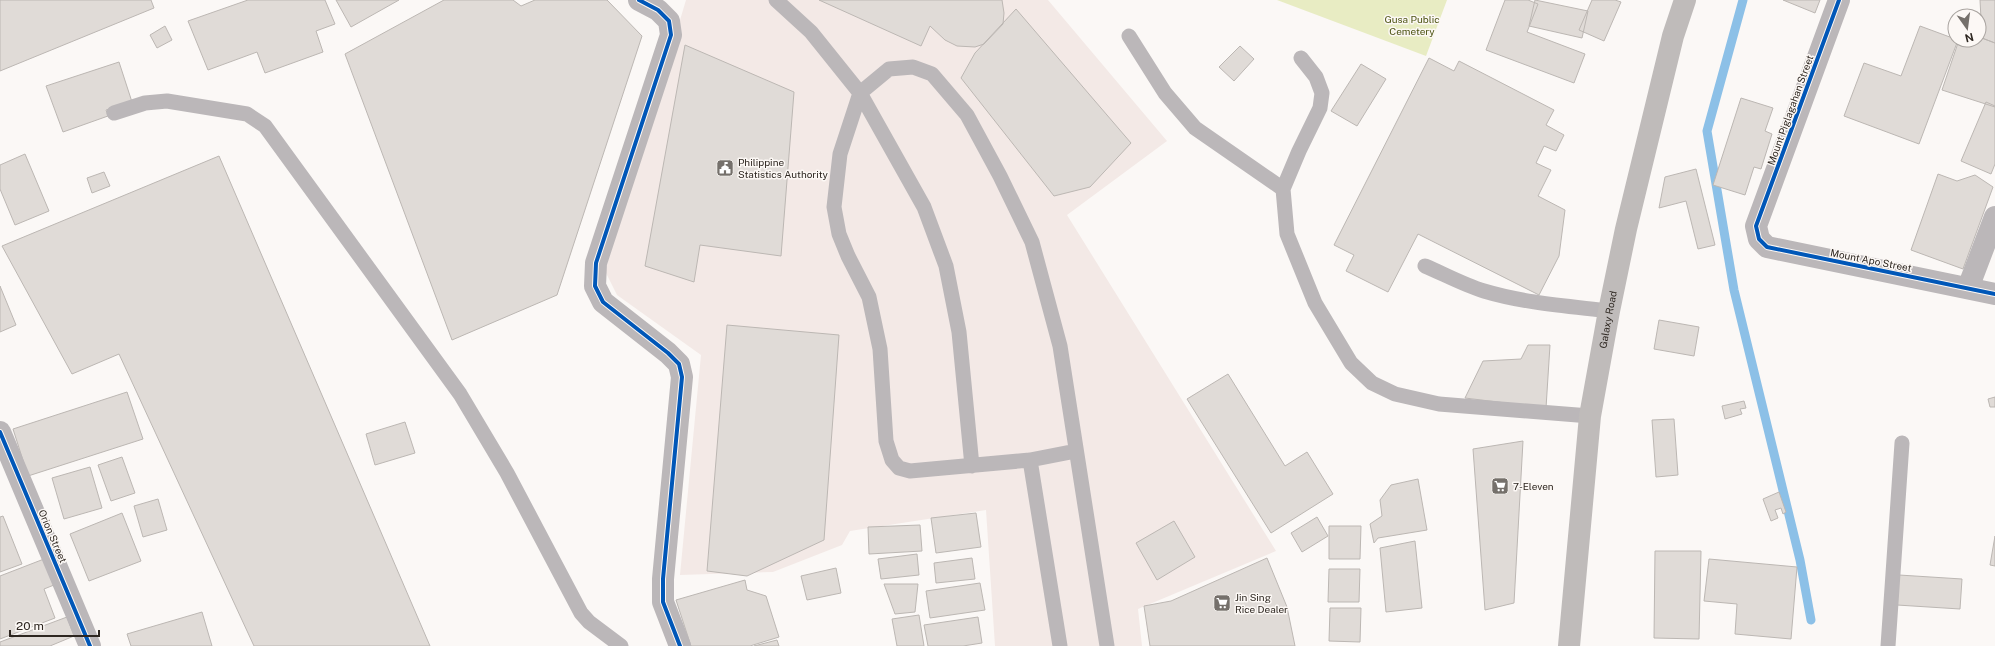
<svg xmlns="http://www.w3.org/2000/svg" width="1995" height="646" font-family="'Public Sans',sans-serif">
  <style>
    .commercial { fill: #f3e9e6 }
    .green { fill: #e8ecc3 }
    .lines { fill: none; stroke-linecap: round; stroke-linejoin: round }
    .stream { stroke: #8cc0e7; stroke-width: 9 }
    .building { fill: #e0dbd7; stroke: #bcb7b3 }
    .lane { stroke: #bbb7b9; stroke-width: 15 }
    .street { stroke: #bbb7b9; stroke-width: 22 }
    .primary { stroke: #bfbbba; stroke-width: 22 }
    .cycleway-casing { stroke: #fcf8f5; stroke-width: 6 }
    .cycleway { stroke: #0057b8; stroke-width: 4 }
    .labels { text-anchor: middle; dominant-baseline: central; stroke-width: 3; stroke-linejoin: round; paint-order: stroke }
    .park-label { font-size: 10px; fill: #4d5413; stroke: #fcf8f5 }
    .street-label { font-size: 10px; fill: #2d2620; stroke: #fcf8f5 }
    .poi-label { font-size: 10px; fill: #2d2620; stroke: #fcf8f5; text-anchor: start }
  </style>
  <rect width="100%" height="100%" fill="#fbf8f6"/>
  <path class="commercial" d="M 686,0 L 1048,0 L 1167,141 L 1067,215 L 1276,551 L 1138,609 L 1142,646 L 995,646 L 986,510 L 850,531 L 842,545 L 773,572 L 680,575 L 701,355 L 617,295 L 605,271 Z"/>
  <path class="green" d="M 1277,0 L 1447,0 L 1426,56 Z"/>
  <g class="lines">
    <path class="stream" d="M 1743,0 L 1707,131 L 1734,290 L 1800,560 L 1811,620"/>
  </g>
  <path class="building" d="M 0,0 L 151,0 L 154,8 L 0,71 Z
    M 248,0 L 325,0 L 335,24 L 316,31 L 323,52 L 265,73 L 257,52 L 208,70 L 188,21 Z
    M 336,0 L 399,0 L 351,27 Z
    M 444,0 L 513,0 L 521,6 L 535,0 L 607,0 L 642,36 L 557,295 L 452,340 L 345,54 Z
    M 819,0 L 1002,0 L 1004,13 L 1003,24 L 984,44 L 975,47 L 957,46 L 945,40 L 930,26 L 921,46 Z
    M 1505,0 L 1528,0 L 1538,4 L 1527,32 L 1585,54 L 1574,83 L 1486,50 Z
    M 1535,0 L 1588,11 L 1582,38 L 1529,26 Z
    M 1592,0 L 1615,0 L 1621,2 L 1604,41 L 1579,30 Z
    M 1783,0 L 1820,0 L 1815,13 Z
    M 1980,0 L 1995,0 L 1995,43 L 1982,38 Z
    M 1016,9 L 1131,143 L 1090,187 L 1054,196 L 961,78 L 975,53 Z
    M 165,26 L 172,40 L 157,48 L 150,35 Z
    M 1920,26 L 1958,40 L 1919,144 L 1844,116 L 1864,63 L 1901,76 Z
    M 1979,37 L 1995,43 L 1995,107 L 1942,90 L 1959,40 L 1979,40 Z
    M 685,45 L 794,92 L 781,256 L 700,245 L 694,282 L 645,266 Z
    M 1240,46 L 1254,59 L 1234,81 L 1219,67 Z
    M 1429,58 L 1454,71 L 1459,61 L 1554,110 L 1546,125 L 1564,135 L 1556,151 L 1544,146 L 1536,163 L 1551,170 L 1538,196 L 1565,210 L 1559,256 L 1539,295 L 1418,234 L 1388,292 L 1346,271 L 1354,255 L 1334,245 Z
    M 119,62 L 132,102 L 106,110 L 108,116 L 63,132 L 46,86 Z
    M 1361,64 L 1386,79 L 1357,126 L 1331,111 Z
    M 1741,98 L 1773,108 L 1765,131 L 1772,134 L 1761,169 L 1754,167 L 1745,195 L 1713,185 Z
    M 1986,102 L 1995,106 L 1995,164 L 1991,174 L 1961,161 Z
    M 25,154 L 49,211 L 15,225 L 0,189 L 0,165 Z
    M 219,156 L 430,646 L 254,646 L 119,354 L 72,374 L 2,246 Z
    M 1696,169 L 1715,245 L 1698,249 L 1686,201 L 1659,208 L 1665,177 Z
    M 104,172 L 110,186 L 92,193 L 87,178 Z
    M 1938,174 L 1957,181 L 1975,175 L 1993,187 L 1963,269 L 1911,250 Z
    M 0,286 L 16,325 L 0,332 Z
    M 1659,320 L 1699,327 L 1694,356 L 1654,349 Z
    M 727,325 L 839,335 L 824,540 L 747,576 L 707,571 Z
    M 1528,345 L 1550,345 L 1546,408 L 1465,398 L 1483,361 L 1521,359 Z
    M 1228,374 L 1285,466 L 1307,452 L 1333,494 L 1271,533 L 1187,399 Z
    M 127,392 L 143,439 L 28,476 L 13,429 Z
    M 1995,397 L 1995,407 L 1990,407 L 1988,399 Z
    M 1744,401 L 1746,408 L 1740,409 L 1742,414 L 1725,419 L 1722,406 Z
    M 1674,419 L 1678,475 L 1656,477 L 1652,420 Z
    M 405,422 L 415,453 L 375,465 L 366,434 Z
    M 1523,441 L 1514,603 L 1485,610 L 1473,449 Z
    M 122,457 L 135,493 L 111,501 L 98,465 Z
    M 90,467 L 102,508 L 64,519 L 52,478 Z
    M 1418,479 L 1427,530 L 1378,538 L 1374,543 L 1370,524 L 1382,516 L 1380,500 L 1391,485 Z
    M 1779,492 L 1786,512 L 1783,514 L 1781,508 L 1775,510 L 1778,518 L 1771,521 L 1763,499 Z
    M 158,499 L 167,530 L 143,537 L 134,506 Z
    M 122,513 L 141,561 L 89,581 L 70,534 Z
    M 976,513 L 981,547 L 936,553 L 931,518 Z
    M 3,516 L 22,564 L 0,572 L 0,517 Z
    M 1317,517 L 1328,536 L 1302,552 L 1291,533 Z
    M 1174,521 L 1195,557 L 1157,580 L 1136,543 Z
    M 920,525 L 922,551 L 869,554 L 868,527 Z
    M 1329,526 L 1361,526 L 1360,559 L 1329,559 Z
    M 1995,536 L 1995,566 L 1990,565 Z
    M 1415,541 L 1422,608 L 1386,612 L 1380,548 Z
    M 1655,551 L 1701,551 L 1699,639 L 1654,638 Z
    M 917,554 L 919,575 L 881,579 L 878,559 Z
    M 972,558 L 975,579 L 936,583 L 934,563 Z
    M 1267,558 L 1287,607 L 1295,646 L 1150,646 L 1144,606 L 1171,601 Z
    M 44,559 L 54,585 L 44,589 L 55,618 L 0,639 L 0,576 Z
    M 1709,559 L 1797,567 L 1791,639 L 1735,634 L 1737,604 L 1704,601 Z
    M 836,568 L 841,593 L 807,600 L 801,576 Z
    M 1329,569 L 1360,569 L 1359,602 L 1328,602 Z
    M 1899,575 L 1962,579 L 1960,609 L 1897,605 Z
    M 745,580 L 747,590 L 766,596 L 779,637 L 750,646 L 691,646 L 676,600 Z
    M 980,583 L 985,610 L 930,618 L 926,591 Z
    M 884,584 L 918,584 L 915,612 L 895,614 Z
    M 1330,608 L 1361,608 L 1360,642 L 1329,641 Z
    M 202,612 L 212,646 L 131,646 L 127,634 Z
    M 919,615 L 924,646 L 897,646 L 892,619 Z
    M 67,617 L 74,636 L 50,646 L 0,646 L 0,642 Z
    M 978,617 L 982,643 L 963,646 L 928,646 L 924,625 Z
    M 777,640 L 779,646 L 754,646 Z"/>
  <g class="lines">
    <path class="lane" d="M 776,0 L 811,32 L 860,93 L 924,207 L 946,266 L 959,332 L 972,466
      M 1129,36 L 1165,93 L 1195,128 L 1283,189
      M 1301,58 L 1316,77 L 1322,93 L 1320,108 L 1299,151 L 1283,189 L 1287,234 L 1315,303 L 1351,363 L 1372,383 L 1395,394 L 1439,404 L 1590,416
      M 114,113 L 145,103 L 167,101 L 247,114 L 265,126 L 460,394 L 507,473 L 581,613 L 589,622 L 621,646
      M 1425,266 C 1444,274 1464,285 1484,291 C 1524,303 1567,306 1609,311
      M 1076,451 L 1030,460 L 910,471 L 899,468 L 892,460 L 886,441 L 880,349 L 869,297 L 848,256 L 839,234 L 834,207 L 840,154 L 860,93 L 889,69 L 913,67 L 932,74 L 967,115 L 1000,176 L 1032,242 L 1060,346 L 1107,646
      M 1030,460 L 1060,646
      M 1888,646 L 1902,443"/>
    <path class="street" d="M 639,0 L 658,10 L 669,21 L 671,35 L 596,263 L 595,286 L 603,302 L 668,353 L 679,364 L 682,377 L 663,579 L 663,602 L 680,646
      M 1839,0 L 1756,226 L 1759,239 L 1767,247 L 1995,294
      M 1968,288 L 1995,217
      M 0,432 L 90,646"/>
    <path class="primary" id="s1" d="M 1569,646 L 1590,416 L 1609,311 L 1626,229 L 1673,36 L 1685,0"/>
    <defs>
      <path id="cycleway" d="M 639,0 L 658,10 L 669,21 L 671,35 L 596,263 L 595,286 L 603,302 L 668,353 L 679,364 L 682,377 L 663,579 L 663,602 L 680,646
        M 1839,0 L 1756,226 L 1759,239 L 1767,247 L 1995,294
        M 0,432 L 90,646"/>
    </defs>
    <use href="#cycleway" class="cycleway-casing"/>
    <use href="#cycleway" class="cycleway"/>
  </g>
  <defs>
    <symbol id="civic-square" viewBox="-11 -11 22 22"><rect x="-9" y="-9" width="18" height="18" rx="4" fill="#75706b" stroke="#fcf8f5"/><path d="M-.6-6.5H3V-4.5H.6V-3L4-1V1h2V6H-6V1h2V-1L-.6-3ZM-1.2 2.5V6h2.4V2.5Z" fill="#fff"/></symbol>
    <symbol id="supermarket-square" viewBox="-11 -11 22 22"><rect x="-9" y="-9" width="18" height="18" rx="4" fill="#75706b" stroke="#fcf8f5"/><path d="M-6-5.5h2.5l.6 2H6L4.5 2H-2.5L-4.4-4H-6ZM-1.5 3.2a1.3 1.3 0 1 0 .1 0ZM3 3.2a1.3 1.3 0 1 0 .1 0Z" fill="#fff"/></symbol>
  </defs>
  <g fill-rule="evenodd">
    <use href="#civic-square" x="715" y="158" width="20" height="20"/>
    <use href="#supermarket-square" x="1490" y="476" width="20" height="20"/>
    <use href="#supermarket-square" x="1212" y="593" width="20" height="20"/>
  </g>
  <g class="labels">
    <g class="park-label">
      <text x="1412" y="19">Gusa Public<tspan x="1412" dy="12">Cemetery</tspan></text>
    </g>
    <g class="street-label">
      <text transform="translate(1790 110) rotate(-70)">Mount Piglagahan Street</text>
      <text transform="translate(1871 260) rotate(11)">Mount Apo Street</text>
      <text stroke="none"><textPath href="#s1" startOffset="329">Galaxy Road</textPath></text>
      <text transform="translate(53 536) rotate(67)">Orion Street</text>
    </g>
    <g class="poi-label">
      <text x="738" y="162">Philippine<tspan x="738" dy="12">Statistics Authority</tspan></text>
      <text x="1513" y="486">7-Eleven</text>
      <text x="1235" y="597">Jin Sing<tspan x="1235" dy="12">Rice Dealer</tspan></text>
    </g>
  </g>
  <g transform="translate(1967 28) rotate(166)"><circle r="19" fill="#fcf8f5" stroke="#a9a4a0"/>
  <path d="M0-3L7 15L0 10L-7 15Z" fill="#75706b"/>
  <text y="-6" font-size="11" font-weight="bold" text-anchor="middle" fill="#2d2620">N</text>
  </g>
  <path d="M10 630v6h89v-6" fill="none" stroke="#2d2620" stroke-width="2"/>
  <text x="16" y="630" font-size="12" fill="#2d2620" stroke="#fcf8f5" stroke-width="3" paint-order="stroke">20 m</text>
</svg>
